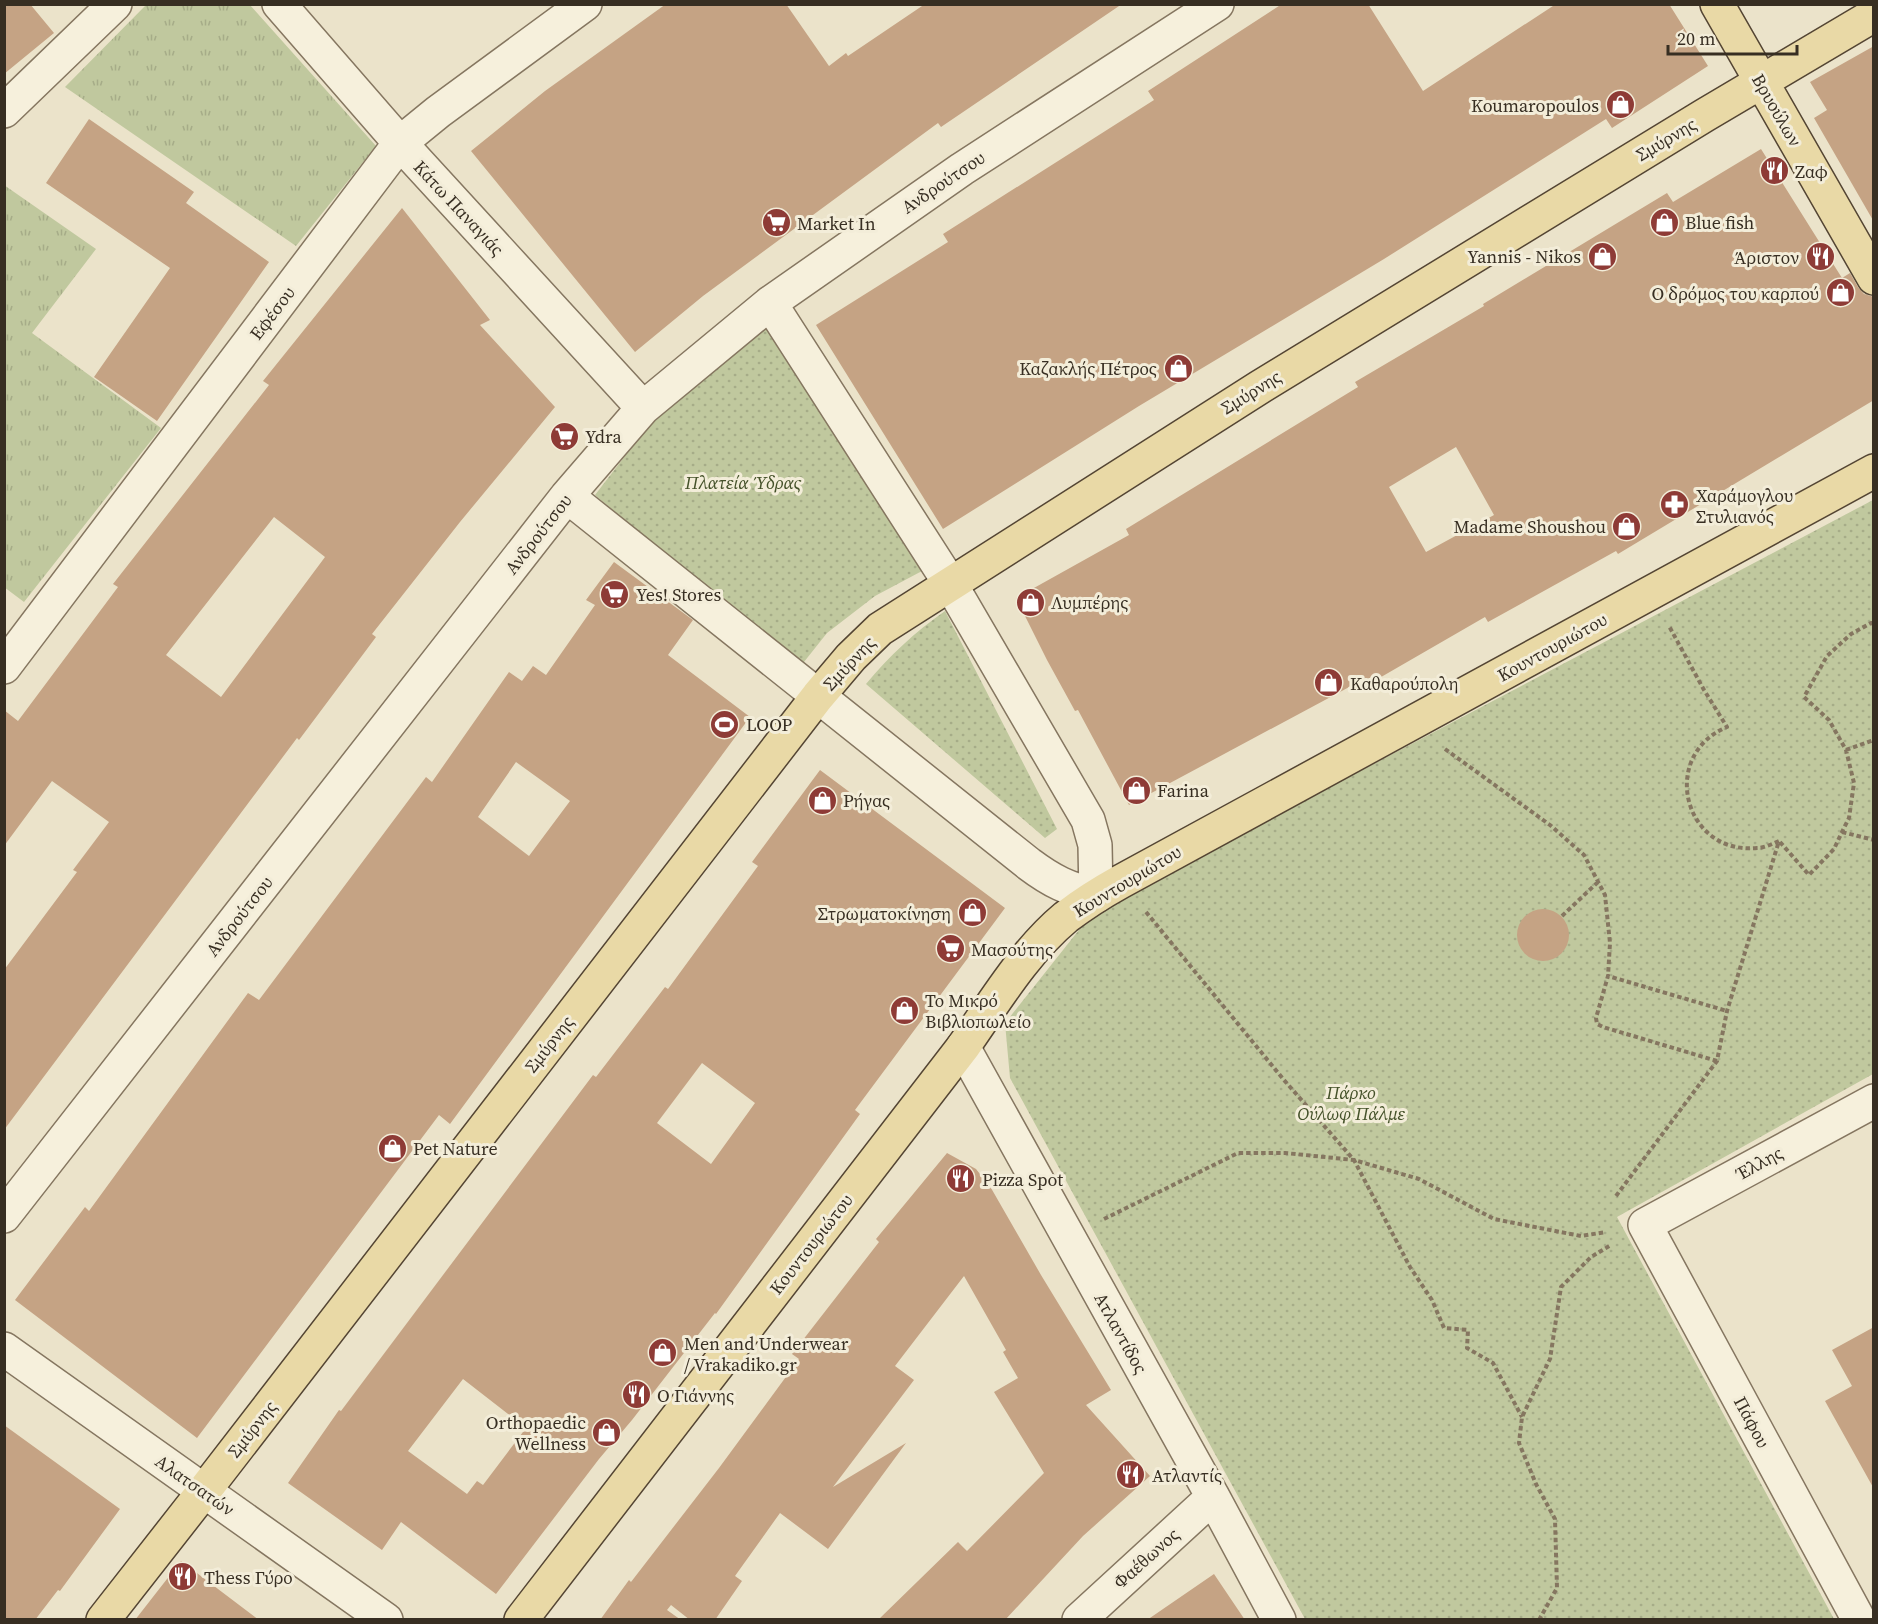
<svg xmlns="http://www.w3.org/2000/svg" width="1878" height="1624" font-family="'Source Serif 4',serif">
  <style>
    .grass { fill: url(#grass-tufts) }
    .park { fill: url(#park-dots) }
    .building { fill: #c5a384; fill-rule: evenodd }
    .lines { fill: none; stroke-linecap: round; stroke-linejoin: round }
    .minor-casing { stroke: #857660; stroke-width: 36 }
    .major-casing { stroke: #544533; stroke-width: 36 }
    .path { stroke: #857660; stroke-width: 4; stroke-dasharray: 4.5 3; stroke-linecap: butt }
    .minor { stroke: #f6f0dc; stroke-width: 33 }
    .major { stroke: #e9d9a6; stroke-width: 33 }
    .labels { text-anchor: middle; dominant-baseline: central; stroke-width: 6; stroke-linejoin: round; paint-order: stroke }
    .poi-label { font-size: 18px; fill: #372e22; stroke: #f3edd9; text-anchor: start }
    .street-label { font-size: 18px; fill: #372e22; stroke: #f3edd9 }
    .park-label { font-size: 18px; font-style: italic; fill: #45522a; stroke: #f3edd9 }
  </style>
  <defs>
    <pattern id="grass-tufts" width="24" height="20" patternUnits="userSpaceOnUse" patternTransform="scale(1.5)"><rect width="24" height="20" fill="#c0c89e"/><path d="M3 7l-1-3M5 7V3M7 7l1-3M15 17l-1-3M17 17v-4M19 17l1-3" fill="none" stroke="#a6ac88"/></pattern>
    <pattern id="park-dots" width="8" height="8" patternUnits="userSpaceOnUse" patternTransform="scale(1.5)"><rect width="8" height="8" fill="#c0c89e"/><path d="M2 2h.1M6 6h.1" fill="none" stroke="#a6ac88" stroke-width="1.8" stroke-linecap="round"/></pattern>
  </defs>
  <rect width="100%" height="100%" fill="#ebe3ca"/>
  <path class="grass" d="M 146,5 L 250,5 L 376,146 L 296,246 L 65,87 Z
    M 4,185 L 96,249 L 32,333 L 161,428 L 24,602 L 4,587 Z"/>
  <path class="park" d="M 769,325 L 922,571 L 875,596 L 827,633 L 800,667 L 595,495 L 642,434 L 685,390 Z
    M 1873,500 L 1873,1074 L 1617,1217 L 1834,1619 L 1305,1619 L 1010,1078 L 1005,1023 L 1090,916 L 1154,880 Z
    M 945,611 L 1057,829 L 1045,838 L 866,684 C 890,655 914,633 945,611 Z"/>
  <path class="building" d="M 4,4 L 30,4 L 54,33 L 4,74 Z
    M 666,4 L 786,4 L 829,66 L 846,53 L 848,56 L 925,4 L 1122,4 L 941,127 L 938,123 L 703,296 L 635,352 L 471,151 L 545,91 Z
    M 1282,4 L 1368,4 L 1423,91 L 1556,4 L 1669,4 L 1708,66 L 1612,128 L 1606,119 L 1384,259 L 1139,406 L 943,529 L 816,325 L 948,242 L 943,234 L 1154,100 L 1148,91 Z
    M 1874,46 L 1874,222 L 1814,118 L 1827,110 L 1810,82 Z
    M 89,119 L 194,192 L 186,203 L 269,262 L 157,421 L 94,377 L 170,268 L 46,183 Z
    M 1761,149 L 1842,278 L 1850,273 L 1858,287 L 1864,294 L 1874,297 L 1874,400 L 1618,554 L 1616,551 L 1488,622 L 1485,617 L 1369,684 L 1366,678 L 1129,805 L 1078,710 L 1075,711 L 1047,660 L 1016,598 L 1129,535 L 1126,529 L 1358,387 L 1355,382 L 1484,306 L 1483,304 L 1667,193 L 1673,202 ZM 1456,447 L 1494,515 L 1426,552 L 1389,487 Z
    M 402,208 L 490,320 L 480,325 L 555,407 L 460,522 L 372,634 L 376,637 L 299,740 L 297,738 L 4,1130 L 4,970 L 77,872 L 73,870 L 109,822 L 52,781 L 4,846 L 4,710 L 18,721 L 118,587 L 113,584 L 269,385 L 263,381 ZM 274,517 L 325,557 L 221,697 L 166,655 Z
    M 614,562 L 693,620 L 668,655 L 750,717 L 450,1124 L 439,1115 L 197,1438 L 15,1300 L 85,1207 L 89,1211 L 248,993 L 259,1000 L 426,777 L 432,782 L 509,672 L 522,681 L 533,666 L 546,675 L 595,605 L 586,600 ZM 516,762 L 570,801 L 529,856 L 478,817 Z
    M 820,770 L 1005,908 L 855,1110 L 860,1114 L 716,1314 L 715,1313 L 632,1420 L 599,1459 L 496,1594 L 401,1522 L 382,1550 L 288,1483 L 339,1410 L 341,1411 L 593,1075 L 596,1077 L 665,987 L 668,989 L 758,866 L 752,862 ZM 702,1063 L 755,1103 L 711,1164 L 657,1123 ZM 463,1379 L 526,1428 L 483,1485 L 477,1481 L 467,1494 L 408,1451 Z
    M1517 935a26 26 0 1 1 52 0a26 26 0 1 1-52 0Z
    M 947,1153 L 976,1169 L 991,1188 L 1041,1275 L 1111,1390 L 1086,1405 L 1150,1476 L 1083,1536 L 1005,1620 L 878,1620 L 958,1542 L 967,1551 L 1044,1473 L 994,1392 L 1018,1378 L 1003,1352 L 1006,1350 L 964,1276 L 895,1366 L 914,1380 L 833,1487 L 906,1443 L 828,1549 L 780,1513 L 735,1576 L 742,1581 L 715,1620 L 690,1620 L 671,1605 L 667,1610 L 681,1620 L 600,1620 L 629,1580 L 631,1582 L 719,1468 L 799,1359 L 792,1354 L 879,1242 L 876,1239 Z
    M 1874,1327 L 1874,1489 L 1825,1401 L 1852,1386 L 1832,1350 Z
    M 4,1425 L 120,1509 L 60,1591 L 58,1590 L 35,1620 L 4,1620 Z
    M 181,1561 L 259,1620 L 135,1620 Z
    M 1214,1574 L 1245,1620 L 1147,1620 Z"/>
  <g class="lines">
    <defs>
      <path id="minor" d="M 279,4 L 400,143 L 643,408
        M 4,111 L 115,4
        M 567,496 L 1029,864 C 1053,882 1067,888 1096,896 L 1095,845 L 1088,820 L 951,585 L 770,303
        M 4,667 L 400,143 L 438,112 L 585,4
        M 963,1047 L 1213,1497 L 1279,1620
        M 4,1216 L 567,496 L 643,408 L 770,303 L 962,169 L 1217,4
        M 4,1349 L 386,1620
        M 1079,1620 L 1213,1497
        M 1859,1620 L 1645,1225 L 1874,1101"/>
      <path id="major" d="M 1717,4 L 1874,278
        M 103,1620 L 204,1491 L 818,696 L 851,657 L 880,629 L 1260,387 L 1705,115 L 1874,15
        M 521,1620 L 963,1047 C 994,1003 1024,952 1066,917 C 1083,904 1102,892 1120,882 L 1874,471"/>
    </defs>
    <use href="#minor" class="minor-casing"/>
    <use href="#major" class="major-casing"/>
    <path class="path" d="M 1445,749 L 1550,825 L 1584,855 L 1605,895 L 1610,943 L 1608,976
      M 1846,750 L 1874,740
      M 1842,832 L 1874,840
      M 1780,842 L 1809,875 L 1834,849 L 1842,832 L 1849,818 L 1854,783 L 1846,750 L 1829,720 L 1804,697 L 1827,656 L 1851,634 L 1871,623 L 1874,624
      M 1146,912 L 1284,1080 L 1354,1160 L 1410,1267 L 1432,1300 L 1444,1328 L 1468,1330 L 1467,1348 L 1493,1363 L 1522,1417
      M 1562,916 L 1598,882
      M 1717,1061 L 1603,1027 L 1597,1024 L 1596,1018 L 1608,976 L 1727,1011
      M 1616,1196 L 1717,1061 L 1727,1011 L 1779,841 C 1772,844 1764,848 1757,848 C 1683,855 1659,755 1727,727 L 1704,690 L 1669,626
      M 1104,1219 L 1238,1153 L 1285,1153 L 1354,1160 L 1419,1179 L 1494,1219 L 1581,1236 L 1606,1232
      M 1539,1620 L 1557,1588 L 1555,1519 L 1536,1484 L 1519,1443 L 1522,1417 L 1550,1359 L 1561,1287 L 1591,1257 L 1611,1245"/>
    <use href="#minor" class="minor"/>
    <use href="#major" class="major"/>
  </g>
  <defs>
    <symbol id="shop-disc" viewBox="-11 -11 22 22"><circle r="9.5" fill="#8e3b36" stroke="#f3edd9"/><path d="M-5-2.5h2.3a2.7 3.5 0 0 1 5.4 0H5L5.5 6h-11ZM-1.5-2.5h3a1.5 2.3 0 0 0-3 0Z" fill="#fff"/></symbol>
    <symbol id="restaurant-disc" viewBox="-11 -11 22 22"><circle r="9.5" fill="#8e3b36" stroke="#f3edd9"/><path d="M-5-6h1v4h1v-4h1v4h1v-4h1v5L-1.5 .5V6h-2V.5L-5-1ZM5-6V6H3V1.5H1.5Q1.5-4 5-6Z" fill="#fff"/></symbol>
    <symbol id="supermarket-disc" viewBox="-11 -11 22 22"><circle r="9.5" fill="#8e3b36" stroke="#f3edd9"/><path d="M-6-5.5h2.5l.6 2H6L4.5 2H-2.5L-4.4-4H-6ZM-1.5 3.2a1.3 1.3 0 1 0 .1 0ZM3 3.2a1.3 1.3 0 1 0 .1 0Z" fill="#fff"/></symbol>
    <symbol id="pharmacy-disc" viewBox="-11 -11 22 22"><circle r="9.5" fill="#8e3b36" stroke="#f3edd9"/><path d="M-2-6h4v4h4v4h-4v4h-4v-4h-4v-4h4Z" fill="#fff"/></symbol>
    <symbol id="stadium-disc" viewBox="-11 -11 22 22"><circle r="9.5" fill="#8e3b36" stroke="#f3edd9"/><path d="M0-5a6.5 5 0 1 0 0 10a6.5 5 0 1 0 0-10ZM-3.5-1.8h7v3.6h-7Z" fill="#fff"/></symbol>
  </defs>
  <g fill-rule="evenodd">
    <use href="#shop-disc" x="1604" y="88" width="33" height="33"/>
    <use href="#restaurant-disc" x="1758" y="154" width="33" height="33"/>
    <use href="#shop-disc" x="1648" y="206" width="33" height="33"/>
    <use href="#supermarket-disc" x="760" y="206" width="33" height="33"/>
    <use href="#shop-disc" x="1586" y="240" width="33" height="33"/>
    <use href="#restaurant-disc" x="1804" y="240" width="33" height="33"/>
    <use href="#shop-disc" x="1824" y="276" width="33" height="33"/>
    <use href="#shop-disc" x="1162" y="352" width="33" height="33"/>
    <use href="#supermarket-disc" x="548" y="420" width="33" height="33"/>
    <use href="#pharmacy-disc" x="1658" y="488" width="33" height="33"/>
    <use href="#shop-disc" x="1610" y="510" width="33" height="33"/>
    <use href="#supermarket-disc" x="598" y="578" width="33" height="33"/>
    <use href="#shop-disc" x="1014" y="586" width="33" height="33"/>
    <use href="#shop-disc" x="1312" y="666" width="33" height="33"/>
    <use href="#stadium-disc" x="708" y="708" width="33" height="33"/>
    <use href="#shop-disc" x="1120" y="774" width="33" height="33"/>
    <use href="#shop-disc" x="806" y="784" width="33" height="33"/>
    <use href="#shop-disc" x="956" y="896" width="33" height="33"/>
    <use href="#supermarket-disc" x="934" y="932" width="33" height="33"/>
    <use href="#shop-disc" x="888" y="994" width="33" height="33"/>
    <use href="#shop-disc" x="376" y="1132" width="33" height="33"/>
    <use href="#restaurant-disc" x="944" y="1162" width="33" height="33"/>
    <use href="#shop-disc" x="646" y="1336" width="33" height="33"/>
    <use href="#restaurant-disc" x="620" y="1378" width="33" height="33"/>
    <use href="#shop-disc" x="590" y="1416" width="33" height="33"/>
    <use href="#restaurant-disc" x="1114" y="1458" width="33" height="33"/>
    <use href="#restaurant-disc" x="166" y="1560" width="33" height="33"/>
  </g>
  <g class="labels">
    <g class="poi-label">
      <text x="1599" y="105" text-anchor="end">Koumaropoulos</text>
      <text x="1795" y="171">Ζαφ</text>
      <text x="1685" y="222">Blue fish</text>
      <text x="797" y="223">Market In</text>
      <text x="1581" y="256" text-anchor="end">Yannis - Nikos</text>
      <text x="1799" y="257" text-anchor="end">Άριστον</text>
      <text x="1819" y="293" text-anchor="end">Ο δρόμος του καρπού</text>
      <text x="1157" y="368" text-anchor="end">Καζακλής Πέτρος</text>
      <text x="585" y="436">Ydra</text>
      <text x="1696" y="495">Χαράμογλου<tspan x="1696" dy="21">Στυλιανός</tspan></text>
      <text x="1606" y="526" text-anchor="end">Madame Shoushou</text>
      <text x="636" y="594">Yes! Stores</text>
      <text x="1051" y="602">Λυμπέρης</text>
      <text x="1350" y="683">Καθαρούπολη</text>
      <text x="746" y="724">LOOP</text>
      <text x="1157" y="790">Farina</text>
      <text x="843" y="800">Ρήγας</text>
      <text x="951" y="913" text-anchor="end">Στρωματοκίνηση</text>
      <text x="971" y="949">Μασούτης</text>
      <text x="925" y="1000">Το Μικρό<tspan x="925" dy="21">Βιβλιοπωλείο</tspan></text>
      <text x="413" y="1148">Pet Nature</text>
      <text x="982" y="1179">Pizza Spot</text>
      <text x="684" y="1343">Men and Underwear<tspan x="684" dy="21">/ Vrakadiko.gr</tspan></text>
      <text x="657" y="1395">Ο Γιάννης</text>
      <text x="586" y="1422" text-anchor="end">Orthopaedic<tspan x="586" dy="21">Wellness</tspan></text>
      <text x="1152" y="1475">Ατλαντίς</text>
      <text x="204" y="1577">Thess Γύρο</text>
    </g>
    <g class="street-label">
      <text transform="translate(1777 110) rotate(60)">Βρυούλων</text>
      <text transform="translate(1666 139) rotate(-31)">Σμύρνης</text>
      <text transform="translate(943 182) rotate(-34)">Ανδρούτσου</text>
      <text transform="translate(459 208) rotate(47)">Κάτω Παναγιάς</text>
      <text transform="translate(272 313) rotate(-53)">Εφέσου</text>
      <text transform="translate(1251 392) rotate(-32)">Σμύρνης</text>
      <text transform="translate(538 534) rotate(-52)">Ανδρούτσου</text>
      <text transform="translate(1552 647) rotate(-29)">Κουντουριώτου</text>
      <text transform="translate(849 663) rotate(-47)">Σμύρνης</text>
      <text transform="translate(1127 881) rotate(-31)">Κουντουριώτου</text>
      <text transform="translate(239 916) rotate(-52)">Ανδρούτσου</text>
      <text transform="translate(549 1044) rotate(-52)">Σμύρνης</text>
      <text transform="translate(1759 1163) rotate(-29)">Έλλης</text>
      <text transform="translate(811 1244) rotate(-52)">Κουντουριώτου</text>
      <text transform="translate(1121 1333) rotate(61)">Ατλαντίδος</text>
      <text transform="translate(1752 1422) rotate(62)">Πάφου</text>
      <text transform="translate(252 1429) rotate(-52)">Σμύρνης</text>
      <text transform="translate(195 1485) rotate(35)">Αλατσατών</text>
      <text transform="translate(1146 1558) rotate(-42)">Φαέθωνος</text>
    </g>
    <g class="park-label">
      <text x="743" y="482">Πλατεία Ύδρας</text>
      <text x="1351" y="1092">Πάρκο<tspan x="1351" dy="21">Ούλωφ Πάλμε</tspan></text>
    </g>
  </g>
  <rect width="1878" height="1624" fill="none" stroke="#372e22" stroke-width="12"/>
  <path d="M1668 45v9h129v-9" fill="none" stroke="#372e22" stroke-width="3"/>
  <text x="1677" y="45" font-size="18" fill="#372e22" stroke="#f3edd9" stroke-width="4.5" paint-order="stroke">20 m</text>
</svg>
